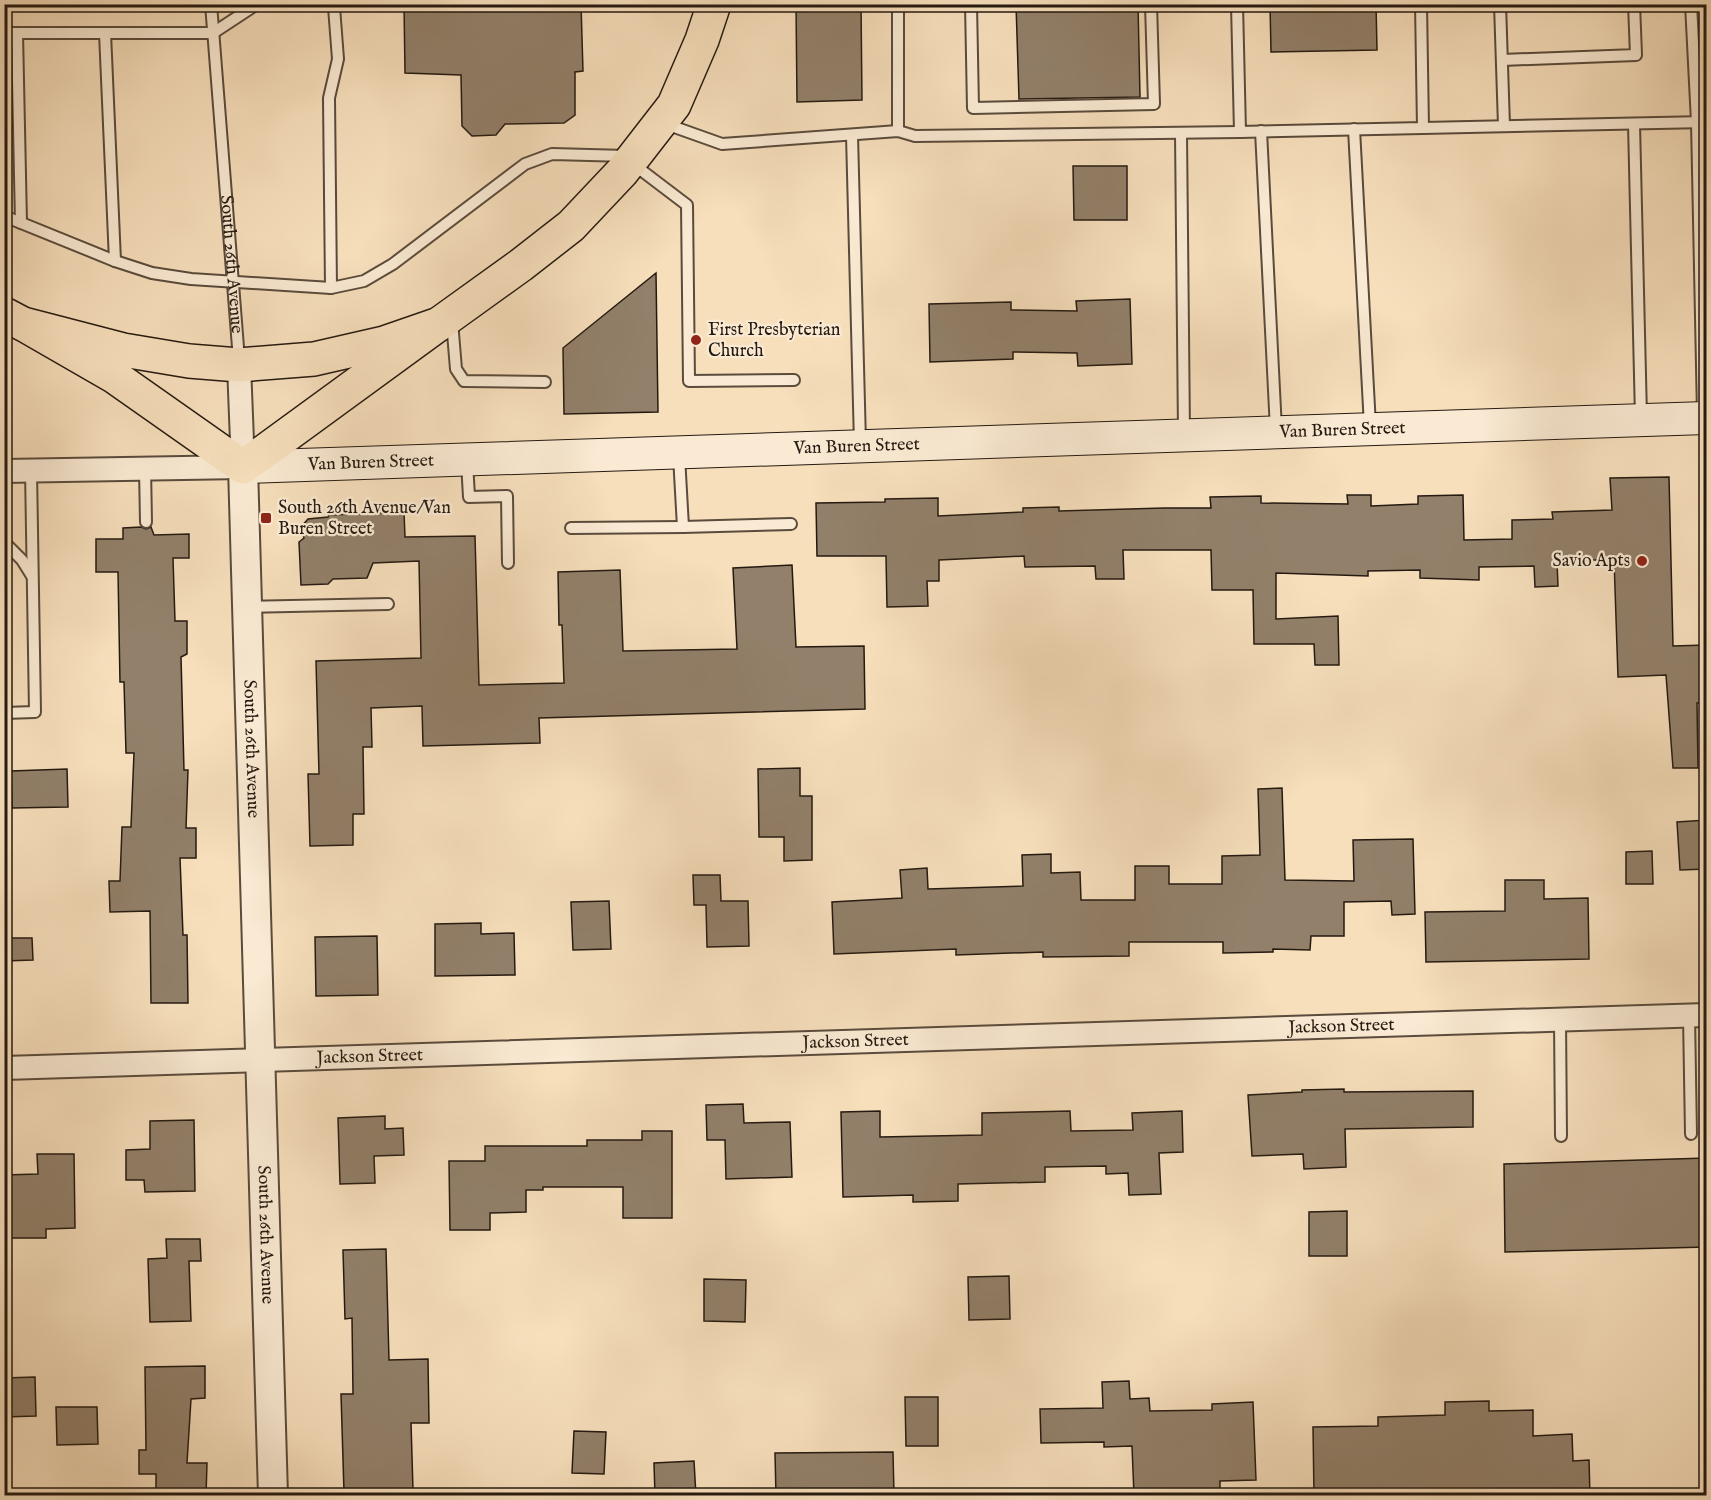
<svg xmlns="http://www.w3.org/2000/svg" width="1711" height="1500" font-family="'IM FELL English',serif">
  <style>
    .building { fill: #92806a; stroke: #251a11; stroke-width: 1.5 }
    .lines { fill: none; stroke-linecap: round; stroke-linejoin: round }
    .service-casing { stroke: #5a4b3c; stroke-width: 14 }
    .minor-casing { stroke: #5a4b3c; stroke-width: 26 }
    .tertiary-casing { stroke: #5a4b3c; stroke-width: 32 }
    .secondary-casing { stroke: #251a11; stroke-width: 34 }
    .primary-casing { stroke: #251a11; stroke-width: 36 }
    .trunk-casing { stroke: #251a11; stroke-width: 36 }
    .service { stroke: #faead3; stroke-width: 10 }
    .minor { stroke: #faead3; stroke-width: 22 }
    .tertiary { stroke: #faead3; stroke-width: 28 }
    .secondary { stroke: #faead3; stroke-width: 32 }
    .primary { stroke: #f7dfbc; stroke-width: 33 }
    .trunk { stroke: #f7dfbc; stroke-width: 33 }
    .poi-dot { fill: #8f2418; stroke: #faead3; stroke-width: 2 }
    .labels { text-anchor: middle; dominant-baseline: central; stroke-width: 4.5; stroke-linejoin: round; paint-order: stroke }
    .street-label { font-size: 18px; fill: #251a11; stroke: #faead3 }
    .poi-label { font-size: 18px; fill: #251a11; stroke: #faead3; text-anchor: start }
  </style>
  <rect width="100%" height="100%" fill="#f7dfbc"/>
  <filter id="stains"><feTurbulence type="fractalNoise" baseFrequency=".00333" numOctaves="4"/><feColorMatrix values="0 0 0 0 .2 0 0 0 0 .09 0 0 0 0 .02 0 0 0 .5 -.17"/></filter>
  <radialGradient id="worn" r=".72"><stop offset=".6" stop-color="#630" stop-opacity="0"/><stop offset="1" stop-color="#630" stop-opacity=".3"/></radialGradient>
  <path class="building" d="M 404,4 L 581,4 L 583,71 L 575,72 L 575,115 L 564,123 L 505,124 L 496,135 L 472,136 L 462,126 L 461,75 L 405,73 Z
    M 796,4 L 861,4 L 862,100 L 797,102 Z
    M 1016,4 L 1138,4 L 1140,97 L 1019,99 Z
    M 1270,4 L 1376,4 L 1377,50 L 1271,52 Z
    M 1073,166 L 1127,166 L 1127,220 L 1074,220 Z
    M 656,273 L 658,412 L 564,414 L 563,348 Z
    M 1130,299 L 1132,364 L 1078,366 L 1077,353 L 1013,352 L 1013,359 L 930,362 L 929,304 L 1011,302 L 1011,310 L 1077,311 L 1076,301 Z
    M 1669,477 L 1673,646 L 1707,645 L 1707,703 L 1697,703 L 1698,768 L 1673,768 L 1666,675 L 1618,677 L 1614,559 L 1557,562 L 1558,586 L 1535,587 L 1534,566 L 1479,567 L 1479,580 L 1420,578 L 1420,570 L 1368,571 L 1368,576 L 1276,573 L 1276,619 L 1338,616 L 1339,665 L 1315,665 L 1314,644 L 1254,644 L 1253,590 L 1212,590 L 1211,550 L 1123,550 L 1124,579 L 1096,579 L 1095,566 L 1025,567 L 1024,556 L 939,560 L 939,581 L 927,581 L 928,606 L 887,607 L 886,556 L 817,556 L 816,503 L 885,502 L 885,499 L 938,498 L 938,516 L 1023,512 L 1023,508 L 1059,507 L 1059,511 L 1164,508 L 1211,508 L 1210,497 L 1261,496 L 1261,503 L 1348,504 L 1347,495 L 1371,495 L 1371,506 L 1418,504 L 1418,496 L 1463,495 L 1464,540 L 1512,539 L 1512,520 L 1553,519 L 1552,512 L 1612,510 L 1610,478 Z
    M 404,512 L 405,537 L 475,536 L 479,685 L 564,683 L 562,625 L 559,625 L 558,572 L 620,570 L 623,651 L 737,649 L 733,568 L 792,565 L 796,647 L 864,646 L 865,709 L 539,718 L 540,743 L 423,746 L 422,706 L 371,708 L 372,747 L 363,747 L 364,814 L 353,814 L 353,845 L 310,846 L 308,774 L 319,774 L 316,661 L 421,658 L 419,561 L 373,563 L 367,578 L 333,579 L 328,584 L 301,585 L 299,542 L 304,538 L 301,527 L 308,519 L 328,517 L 329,515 Z
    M 141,527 L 146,529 L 151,527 L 154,535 L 189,534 L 189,558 L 173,558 L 175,621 L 187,621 L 187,654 L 181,657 L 184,770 L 188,770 L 186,828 L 196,828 L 196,858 L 180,858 L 183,935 L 187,935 L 188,1003 L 151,1003 L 150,911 L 110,912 L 109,881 L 120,881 L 122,827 L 131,827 L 134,753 L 126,753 L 124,682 L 120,682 L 118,572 L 96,572 L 96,539 L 123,539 L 123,528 Z
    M 800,768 L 800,796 L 812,796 L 812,860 L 784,861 L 784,837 L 759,837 L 758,769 Z
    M 67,769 L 68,807 L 12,808 L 11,771 Z
    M 1282,788 L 1285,880 L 1354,881 L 1353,840 L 1413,839 L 1415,914 L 1392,915 L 1391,901 L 1344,902 L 1344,936 L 1311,936 L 1310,950 L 1273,949 L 1273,952 L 1223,953 L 1223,942 L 1129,942 L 1129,956 L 1043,957 L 1043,952 L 956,955 L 956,949 L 834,954 L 832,902 L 902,898 L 900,870 L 927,868 L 928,889 L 1023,886 L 1022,855 L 1051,854 L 1051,873 L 1080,872 L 1081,900 L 1135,900 L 1135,866 L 1169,866 L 1169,884 L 1222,884 L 1222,856 L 1260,855 L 1258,789 Z
    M 1707,820 L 1707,869 L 1680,870 L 1677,822 Z
    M 1652,851 L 1653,884 L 1626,884 L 1626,852 Z
    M 693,875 L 720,875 L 721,901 L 748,901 L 749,946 L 707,947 L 706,905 L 694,905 Z
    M 1505,880 L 1544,880 L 1544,899 L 1588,898 L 1589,959 L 1426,962 L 1425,912 L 1505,911 Z
    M 609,901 L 611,949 L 573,950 L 571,902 Z
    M 481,923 L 481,934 L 514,933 L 515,975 L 435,976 L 435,924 Z
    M 377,936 L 378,995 L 316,996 L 315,937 Z
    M 4,938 L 32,938 L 33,960 L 4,961 Z
    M 1344,1089 L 1344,1092 L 1473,1091 L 1473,1127 L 1345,1129 L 1346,1167 L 1304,1169 L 1303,1154 L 1252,1156 L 1248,1095 L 1302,1092 L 1302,1090 Z
    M 743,1104 L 744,1123 L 790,1122 L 792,1177 L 726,1179 L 725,1140 L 707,1140 L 706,1105 Z
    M 880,1111 L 880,1137 L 982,1135 L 982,1113 L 1070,1111 L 1071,1131 L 1133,1130 L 1132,1113 L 1182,1111 L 1183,1152 L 1159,1153 L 1161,1194 L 1129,1195 L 1128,1173 L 1106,1174 L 1106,1166 L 1045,1167 L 1045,1182 L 958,1184 L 958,1201 L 913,1202 L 913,1195 L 843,1197 L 841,1112 Z
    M 385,1116 L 385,1129 L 403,1128 L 404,1155 L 374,1156 L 375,1183 L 340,1184 L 338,1118 Z
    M 194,1120 L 195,1191 L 145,1192 L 144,1180 L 126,1180 L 126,1150 L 150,1149 L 150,1121 Z
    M 642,1131 L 672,1131 L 672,1218 L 623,1218 L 623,1187 L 543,1187 L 543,1190 L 526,1190 L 526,1212 L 490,1213 L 490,1230 L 450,1230 L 449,1161 L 485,1161 L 485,1146 L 587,1146 L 587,1140 L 642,1140 Z
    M 37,1154 L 74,1154 L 75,1228 L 46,1229 L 46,1238 L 4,1238 L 4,1175 L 38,1174 Z
    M 1707,1158 L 1707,1247 L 1505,1252 L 1504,1164 Z
    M 1347,1211 L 1347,1256 L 1309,1256 L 1309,1212 Z
    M 166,1239 L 200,1239 L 201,1261 L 189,1261 L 191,1321 L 150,1322 L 148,1259 L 167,1258 Z
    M 386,1249 L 389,1360 L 428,1359 L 429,1423 L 411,1423 L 413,1490 L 344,1492 L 341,1394 L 353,1394 L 352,1318 L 345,1319 L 343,1250 Z
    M 1009,1276 L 1010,1319 L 969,1320 L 968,1277 Z
    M 704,1279 L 746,1280 L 745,1322 L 704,1321 Z
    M 205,1366 L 205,1398 L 191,1399 L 187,1463 L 207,1463 L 206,1496 L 156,1495 L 156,1474 L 139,1474 L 139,1450 L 146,1450 L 145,1367 Z
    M 35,1377 L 36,1416 L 4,1417 L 4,1378 Z
    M 1129,1381 L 1130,1399 L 1149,1398 L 1150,1411 L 1212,1410 L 1212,1404 L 1253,1402 L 1256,1480 L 1220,1481 L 1220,1492 L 1134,1495 L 1132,1446 L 1104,1447 L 1104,1442 L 1041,1443 L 1040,1409 L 1103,1408 L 1102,1382 Z
    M 905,1397 L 938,1397 L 938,1446 L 906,1446 Z
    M 1489,1401 L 1489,1411 L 1533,1410 L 1533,1436 L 1572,1434 L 1573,1461 L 1589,1460 L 1590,1496 L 1314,1496 L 1313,1427 L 1378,1426 L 1378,1417 L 1445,1415 L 1445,1402 Z
    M 56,1407 L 97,1407 L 98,1444 L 57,1445 Z
    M 574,1431 L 606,1432 L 604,1474 L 572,1473 Z
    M 893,1452 L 894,1496 L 776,1496 L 775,1453 Z
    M 694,1461 L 696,1496 L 655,1496 L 654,1463 Z"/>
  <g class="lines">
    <defs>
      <g id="service">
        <path id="s1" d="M 211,4 L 239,360"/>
        <path d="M 971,4 L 973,108 L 1154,104 L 1151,4"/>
        <path d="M 1237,4 L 1240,132 L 1423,128 L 1421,4"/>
        <path d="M 1500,4 L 1504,126"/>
        <path d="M 1691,4 L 1697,122 L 1703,414"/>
        <path d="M 4,33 L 213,33 L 257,4"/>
        <path d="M 17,33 L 21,223"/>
        <path d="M 105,33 L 115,261"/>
        <path d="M 1502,60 L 1636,55 L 1634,4"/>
        <path d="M 663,123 L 722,144 L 898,131 L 915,136 L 1240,132"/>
        <path d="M 1634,124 L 1641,417"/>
        <path d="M 1423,128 L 1706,122"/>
        <path d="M 1354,129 L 1370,426"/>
        <path d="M 898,131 L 898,4"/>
        <path d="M 1261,131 L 1276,430"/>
        <path d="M 1181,133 L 1184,432"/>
        <path d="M 852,135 L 860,443"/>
        <path d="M 633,164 L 687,205 L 689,381 L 794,380"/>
        <path d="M 4,216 L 115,261 L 152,273 L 191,279 L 331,288 L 364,281 L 393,264 L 525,164 L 552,154 L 627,156"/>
        <path d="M 331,288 L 329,98 L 338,59 L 334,7 L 332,4"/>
        <path d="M 452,321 L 456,369 L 464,381 L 545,382"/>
        <path d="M 679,456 L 683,527 L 791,524"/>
        <path d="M 467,462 L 469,497 L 507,496 L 508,563"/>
        <path d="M 145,468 L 146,522"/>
        <path d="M 571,528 L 683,527"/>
        <path d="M 4,542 L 22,560 L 32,576"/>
        <path d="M 247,607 L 388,604"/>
        <path d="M 4,713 L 35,712 L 31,470"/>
        <path d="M 1689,1016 L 1691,1134"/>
        <path d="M 1560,1020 L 1561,1136"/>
      </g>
      <g id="minor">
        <path d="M 4,471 L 243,467 L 239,365"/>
        <path id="s2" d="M 4,1068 L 1706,1015"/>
      </g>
      <g id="tertiary">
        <path id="s3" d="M 243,467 L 273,1496"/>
      </g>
      <g id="secondary">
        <path id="s4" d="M 243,467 L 1706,418"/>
      </g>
      <path id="primary" d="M 4,314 L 23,324 L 123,350 L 189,361 L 239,365 L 314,359 L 384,343 L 439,324 L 521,265 L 571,226 L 622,172 L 674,105 L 702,40 L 714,4"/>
      <path id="trunk" d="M 23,324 L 115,377 L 243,467 L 439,324"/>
    </defs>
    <use href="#service" class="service-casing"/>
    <use href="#minor" class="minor-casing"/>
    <use href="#tertiary" class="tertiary-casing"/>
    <use href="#secondary" class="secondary-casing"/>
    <use href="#primary" class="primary-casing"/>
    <use href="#trunk" class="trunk-casing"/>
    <use href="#service" class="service"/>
    <use href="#minor" class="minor"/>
    <use href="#tertiary" class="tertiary"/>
    <use href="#secondary" class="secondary"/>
    <use href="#primary" class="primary"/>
    <use href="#trunk" class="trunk"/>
  </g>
  <g class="poi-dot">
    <circle cx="696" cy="340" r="6"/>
    <rect x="260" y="512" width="12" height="12" rx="3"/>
    <circle cx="1642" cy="561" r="6"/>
  </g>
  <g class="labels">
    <g class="street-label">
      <text stroke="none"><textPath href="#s1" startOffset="261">South 26th Avenue</textPath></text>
      <text stroke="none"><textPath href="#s4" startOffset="1100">Van Buren Street</textPath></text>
      <text stroke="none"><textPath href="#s4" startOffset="614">Van Buren Street</textPath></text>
      <text stroke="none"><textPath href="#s4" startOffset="128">Van Buren Street</textPath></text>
      <text stroke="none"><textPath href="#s3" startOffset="282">South 26th Avenue</textPath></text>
      <text stroke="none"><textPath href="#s2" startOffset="1338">Jackson Street</textPath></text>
      <text stroke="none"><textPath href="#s2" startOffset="852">Jackson Street</textPath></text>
      <text stroke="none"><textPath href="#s2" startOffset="366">Jackson Street</textPath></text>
      <text stroke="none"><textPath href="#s3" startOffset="768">South 26th Avenue</textPath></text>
    </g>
    <g class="poi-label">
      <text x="708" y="330">First Presbyterian<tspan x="708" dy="21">Church</tspan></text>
      <text x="278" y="508">South 26th Avenue/Van<tspan x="278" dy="21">Buren Street</tspan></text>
      <text x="1630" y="561" text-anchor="end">Savio Apts</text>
    </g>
  </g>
  <rect width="1711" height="1500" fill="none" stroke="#f7dfbc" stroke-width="24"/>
  <rect x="6" y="6" width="1699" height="1488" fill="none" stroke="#251a11" stroke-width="3"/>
  <rect x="12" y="12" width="1687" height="1476" fill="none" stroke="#251a11" stroke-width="1.5"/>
  <rect width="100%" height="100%" filter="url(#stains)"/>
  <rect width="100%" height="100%" fill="url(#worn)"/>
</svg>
